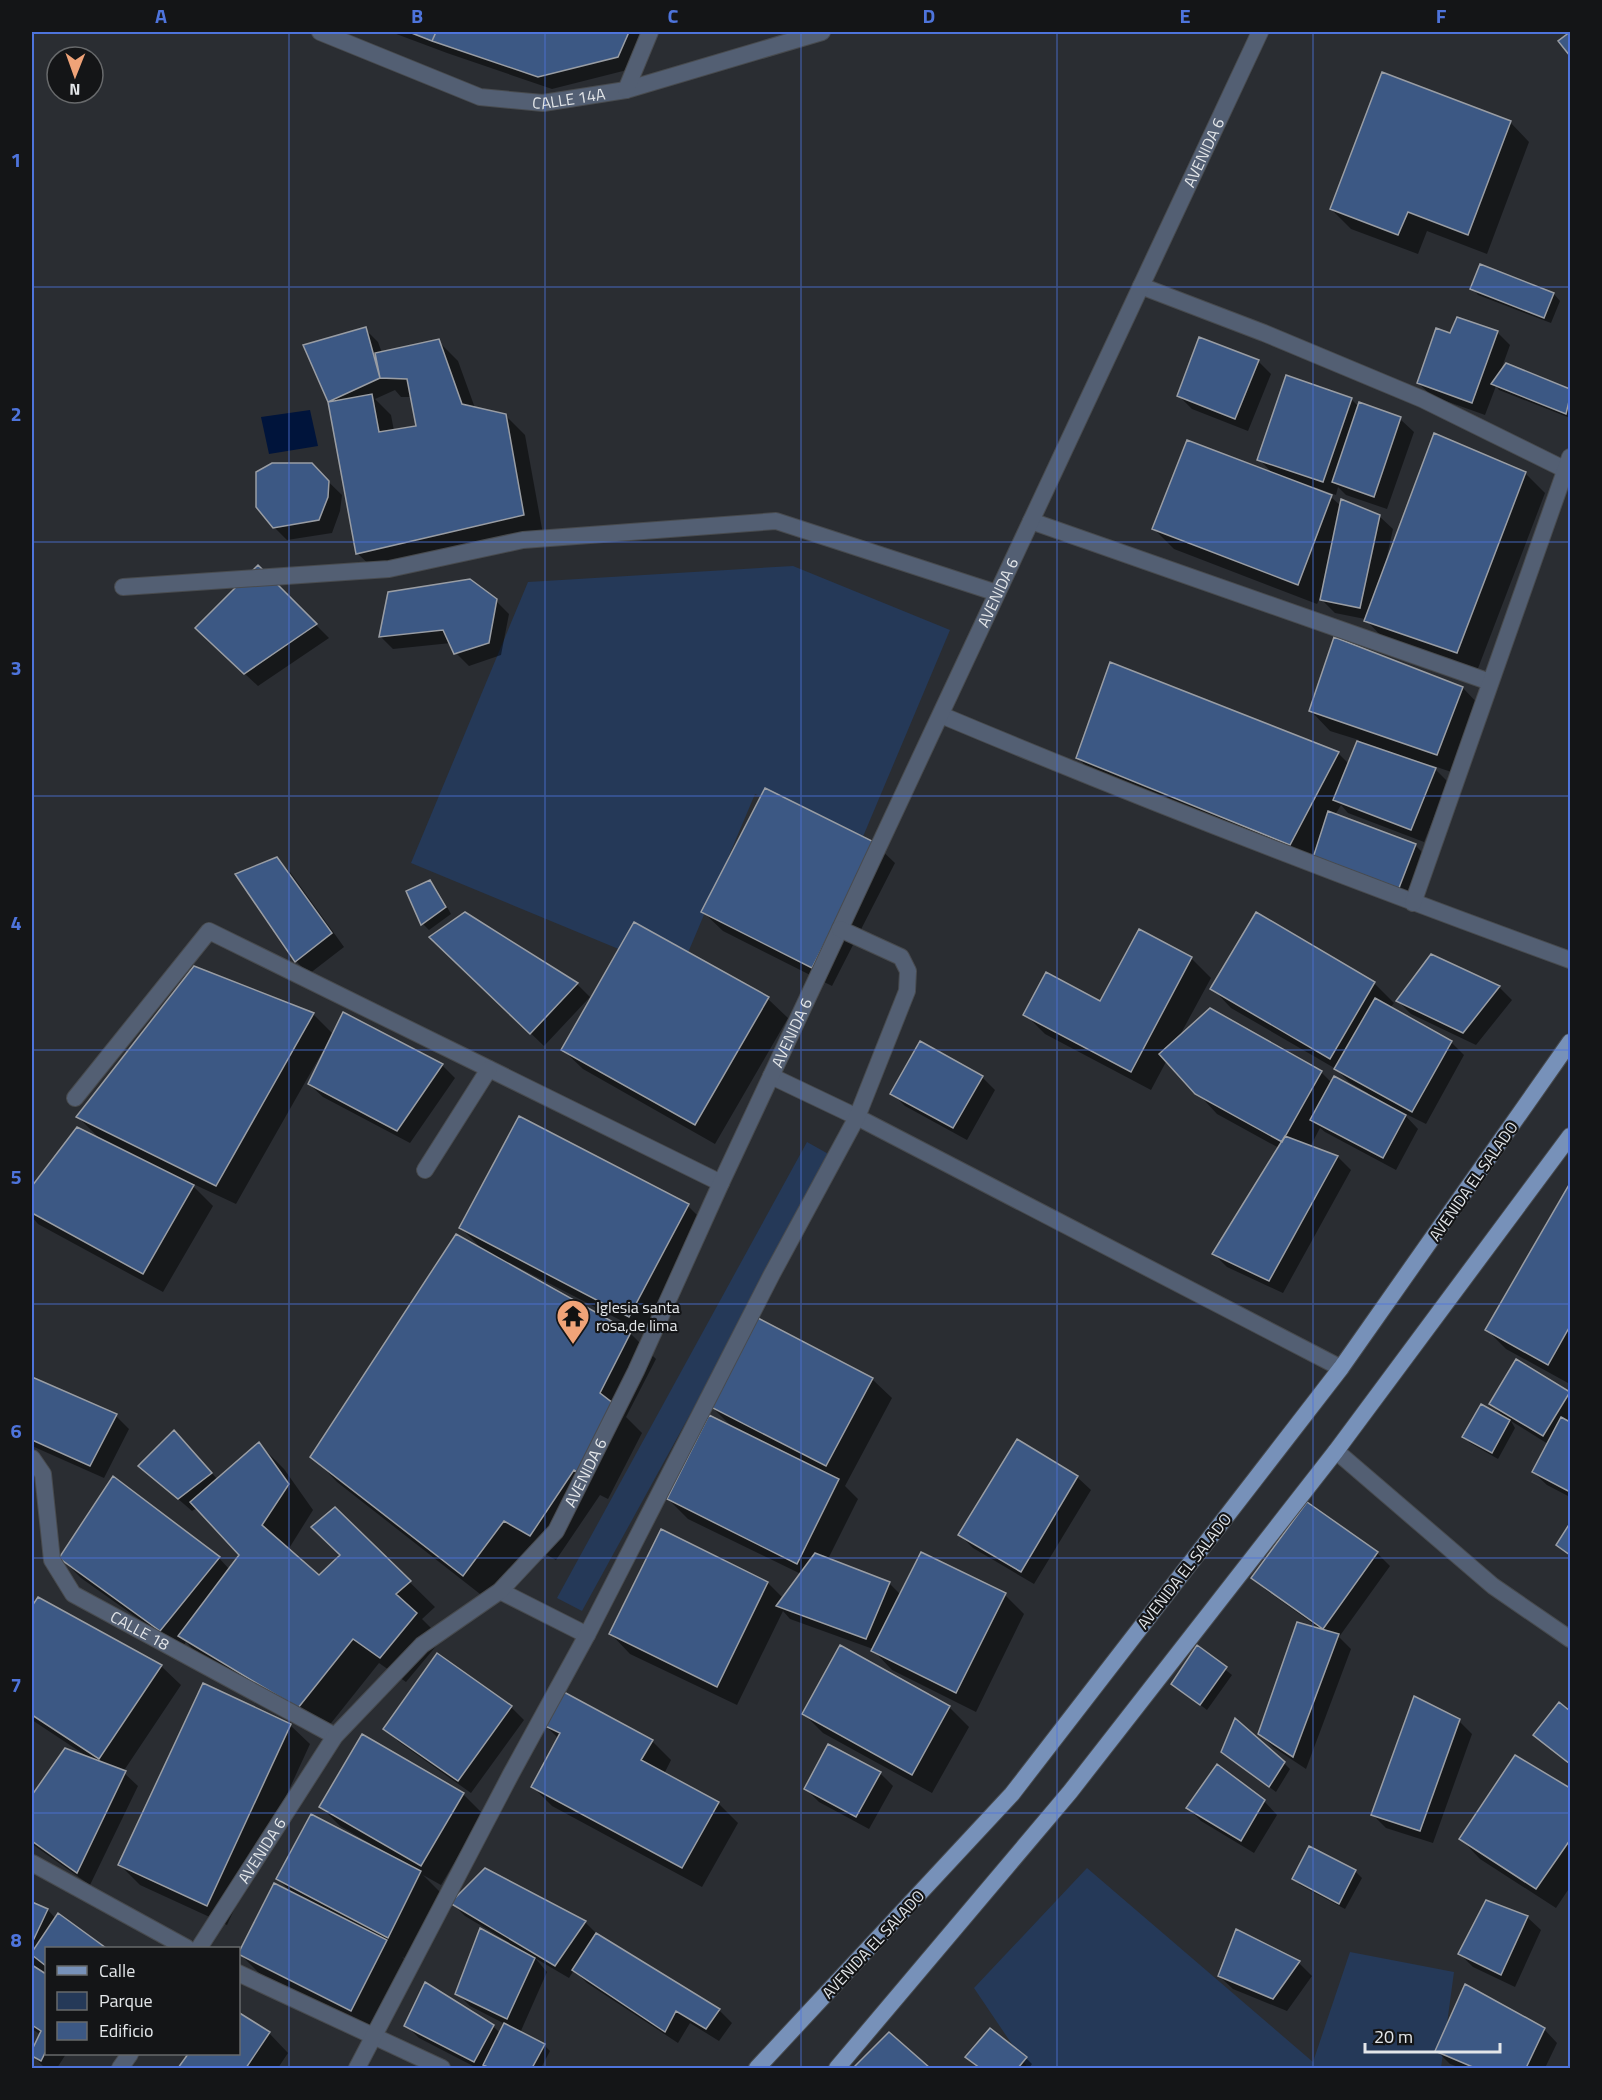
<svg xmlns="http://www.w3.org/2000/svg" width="1602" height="2100" font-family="'Titillium Web',sans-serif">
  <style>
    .green { fill: #253958 }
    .water { fill: #00143b }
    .shadow { fill: #0007; fill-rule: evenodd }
    .building { fill: #3c5884; stroke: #999da4; stroke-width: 1.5 }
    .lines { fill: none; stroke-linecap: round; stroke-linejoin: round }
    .minor-casing { stroke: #484b4f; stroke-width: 18 }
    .primary-casing { stroke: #484b4f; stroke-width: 18 }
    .minor { stroke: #535f73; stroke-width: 16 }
    .primary { stroke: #7791b9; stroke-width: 16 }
    .grid { fill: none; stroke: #4e74dc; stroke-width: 1.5; stroke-opacity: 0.55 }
    .labels { text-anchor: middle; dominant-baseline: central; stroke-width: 4.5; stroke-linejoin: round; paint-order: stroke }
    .street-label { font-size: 16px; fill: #e3e6e9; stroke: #141517 }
    .poi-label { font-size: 16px; fill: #e3e6e9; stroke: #141517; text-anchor: start }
    .neatline { fill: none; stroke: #4e74dc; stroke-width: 2 }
    .grid-label { font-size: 20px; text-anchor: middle; font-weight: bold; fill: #4e74dc }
  </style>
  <rect width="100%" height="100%" fill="#2a2d32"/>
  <path class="green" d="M 793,566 L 950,630 L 862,839 L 755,794 L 679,974 L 411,863 L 528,582 Z
    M 807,1142 L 832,1156 L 582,1611 L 557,1598 Z
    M 1087,1868 L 1313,2062 L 1350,1952 L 1454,1972 L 1441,2068 L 1028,2068 L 974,1988 Z"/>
  <path class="water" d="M 310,410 L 318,446 L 269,454 L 261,417 Z"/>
  <path class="shadow" d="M 391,32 L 648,32 L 631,69 L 552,89 L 447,53 Z
    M 1510,122 L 1529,142 L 1487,254 L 1427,231 L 1418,254 L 1351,229 L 1331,209 Z
    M 1481,266 L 1554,294 L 1560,301 L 1551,323 L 1478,295 L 1472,288 Z
    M 365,329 L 378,342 L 382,353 L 438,341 L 458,361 L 475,408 L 505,415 L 525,435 L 543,534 L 377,572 L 357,553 L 330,402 L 306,346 ZM 395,390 L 401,397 L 412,397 L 418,427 L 394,431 L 391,415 L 375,399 Z
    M 1497,332 L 1510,345 L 1501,370 L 1506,365 L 1570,391 L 1570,418 L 1499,390 L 1496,386 L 1485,415 L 1432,396 L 1418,383 L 1451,335 Z
    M 1258,361 L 1271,374 L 1248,431 L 1192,409 L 1179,396 Z
    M 1351,399 L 1359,407 L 1400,419 L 1414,432 L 1387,509 L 1346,495 L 1338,487 L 1336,495 L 1314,487 L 1313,490 L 1331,497 L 1341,506 L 1379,516 L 1393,529 L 1386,561 L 1525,473 L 1545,493 L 1477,671 L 1385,640 L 1365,619 L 1335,613 L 1320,598 L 1317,604 L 1174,549 L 1154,529 L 1274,475 L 1259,459 Z
    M 311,465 L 342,495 L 340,511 L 332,533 L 287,540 L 274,527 Z
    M 258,567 L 329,638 L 258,686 L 210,641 Z
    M 496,601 L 509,614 L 501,655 L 469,666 L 456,653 L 451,643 L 393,649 L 380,636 Z
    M 1335,639 L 1463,688 L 1482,708 L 1457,774 L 1431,765 L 1448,782 L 1424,842 L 1348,813 L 1341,805 L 1335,815 L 1415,845 L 1428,858 L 1411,905 L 1097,777 L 1078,758 L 1338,753 L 1349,764 L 1359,740 L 1330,731 L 1311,711 Z
    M 875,844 L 895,863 L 832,986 L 723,931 L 703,912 Z
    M 277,859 L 290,872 L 344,947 L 309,974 L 296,961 L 237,875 Z
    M 430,881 L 436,888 L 451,914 L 429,930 L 423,924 L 408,892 Z
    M 465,913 L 577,984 L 590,997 L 544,1046 L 444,950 Z
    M 635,924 L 768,999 L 788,1018 L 715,1144 L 583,1069 L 563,1050 Z
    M 1140,931 L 1191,958 L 1211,978 L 1179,1037 L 1321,1072 L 1332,1083 L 1366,1095 L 1368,1093 L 1349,1082 L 1336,1069 L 1231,1008 L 1212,988 L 1374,983 L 1394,1003 L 1390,1008 L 1451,1042 L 1464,1055 L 1426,1124 L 1402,1112 L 1418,1129 L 1396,1170 L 1325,1132 L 1320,1128 L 1310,1147 L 1338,1157 L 1351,1170 L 1283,1293 L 1227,1267 L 1214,1254 L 1279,1148 L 1217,1114 L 1167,1060 L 1151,1090 L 1045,1034 L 1025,1014 L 1101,1003 Z
    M 1499,987 L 1512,1000 L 1476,1045 L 1411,1014 L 1398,1001 Z
    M 313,1014 L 334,1035 L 442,1065 L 455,1078 L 410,1143 L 323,1097 L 309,1084 L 326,1050 L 324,1049 L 236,1204 L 189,1182 L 213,1206 L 163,1292 L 38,1224 L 32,1217 L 32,1188 L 77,1129 L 101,1140 L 78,1117 Z
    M 982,1077 L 995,1090 L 967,1140 L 905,1106 L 892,1093 Z
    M 1570,1186 L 1570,1379 L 1568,1383 L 1506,1349 L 1487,1330 Z
    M 688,1206 L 707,1225 L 649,1335 L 508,1262 L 507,1264 L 631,1334 L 656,1359 L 626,1417 L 642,1433 L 608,1499 L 600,1495 L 556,1560 L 530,1546 L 489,1601 L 337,1482 L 312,1456 L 483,1250 L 461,1228 Z
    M 1517,1361 L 1570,1395 L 1570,1497 L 1547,1485 L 1533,1472 L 1548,1444 L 1511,1421 L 1515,1428 L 1498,1459 L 1470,1443 L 1464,1437 L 1505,1418 L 1491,1404 Z
    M 32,1379 L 116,1416 L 129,1429 L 104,1478 L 32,1446 Z
    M 872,1379 L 892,1398 L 845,1486 L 858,1499 L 828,1559 L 889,1583 L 901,1595 L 1005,1595 L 1024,1614 L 976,1712 L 892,1670 L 873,1650 L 873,1649 L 790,1619 L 783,1611 L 737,1705 L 630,1654 L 611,1634 L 661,1531 L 768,1583 L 783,1598 L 801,1574 L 688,1519 L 668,1499 L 732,1427 L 709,1404 Z
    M 174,1432 L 218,1480 L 259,1444 L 284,1469 L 313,1510 L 288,1550 L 319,1577 L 342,1555 L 335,1509 L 435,1607 L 422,1619 L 442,1639 L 406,1682 L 379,1663 L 324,1732 L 205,1662 L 186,1642 L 181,1649 L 81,1578 L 61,1558 L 219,1558 L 230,1570 L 241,1555 L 197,1508 L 192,1511 L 140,1466 Z
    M 1017,1441 L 1077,1477 L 1091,1490 L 1034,1584 L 973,1548 L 960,1535 Z
    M 1377,1553 L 1390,1566 L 1339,1637 L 1351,1649 L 1306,1769 L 1273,1747 L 1260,1734 L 1323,1631 L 1266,1590 L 1253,1577 Z
    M 38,1599 L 161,1666 L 181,1685 L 123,1772 L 138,1786 L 90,1885 L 32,1844 L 32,1798 L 65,1750 L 88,1757 L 32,1720 L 32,1609 Z
    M 1197,1647 L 1232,1675 L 1207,1710 L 1173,1684 Z
    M 1559,1704 L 1570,1713 L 1570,1764 L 1535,1735 Z
    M 511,1707 L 524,1720 L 471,1793 L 399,1742 L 385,1729 Z
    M 949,1707 L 969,1727 L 932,1793 L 823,1733 L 804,1714 Z
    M 1459,1721 L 1472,1734 L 1433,1843 L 1386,1828 L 1373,1815 Z
    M 290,1725 L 310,1744 L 227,1925 L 140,1885 L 120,1865 Z
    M 545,1725 L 652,1741 L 671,1760 L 664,1774 L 718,1803 L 738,1823 L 702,1887 L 552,1806 L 532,1786 L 559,1739 Z
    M 1223,1752 L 1284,1763 L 1290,1769 L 1276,1792 Z
    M 1515,1757 L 1570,1790 L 1570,1887 L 1556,1908 L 1480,1859 L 1461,1839 Z
    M 880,1773 L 893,1786 L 869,1829 L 819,1802 L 806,1789 Z
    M 463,1794 L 483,1814 L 441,1885 L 423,1875 L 446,1898 L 414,1962 L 402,1957 L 412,1967 L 377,2035 L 265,1979 L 240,1954 L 291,1892 L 278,1879 L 370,1846 L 371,1844 L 340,1826 L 321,1807 Z
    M 1264,1801 L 1277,1815 L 1254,1853 L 1201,1821 L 1188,1808 Z
    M 1310,1848 L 1356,1872 L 1362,1878 L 1345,1909 L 1300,1885 L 1293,1879 Z
    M 486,1870 L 585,1922 L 599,1936 L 719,2010 L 732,2023 L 719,2041 L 690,2023 L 678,2043 L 587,1983 L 574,1970 L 569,1978 L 535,1958 L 547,1972 L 520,2033 L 544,2045 L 550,2051 L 541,2068 L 477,2068 L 419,2038 L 406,2025 L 493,2026 L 500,2033 L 505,2024 L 470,2006 L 457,1993 L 510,1943 L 465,1916 L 452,1903 Z
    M 1487,1901 L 1527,1917 L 1541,1930 L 1515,1987 L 1473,1967 L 1460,1954 Z
    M 32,1903 L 48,1910 L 56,1919 L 58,1916 L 103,1948 L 46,1948 L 46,1971 L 45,1975 L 46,1976 L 46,2054 L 66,2054 L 57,2068 L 45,2068 L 32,2055 L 41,2035 L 32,2029 Z
    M 1237,1931 L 1299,1963 L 1312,1976 L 1287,2011 L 1233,1989 L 1219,1976 Z
    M 1544,2029 L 1557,2043 L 1545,2068 L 1461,2068 L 1450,2064 L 1437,2051 Z
    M 269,2033 L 288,2053 L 278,2068 L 180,2068 L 190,2054 L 238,2054 Z
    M 889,2034 L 928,2068 L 855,2068 Z
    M 967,2057 L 1026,2058 L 1032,2064 L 1029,2068 L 980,2068 Z"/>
  <path class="building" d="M 409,32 L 436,32 L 432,41 Z
    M 436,32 L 629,32 L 618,57 L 538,77 L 432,41 Z
    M 1570,32 L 1570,56 L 1558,41 Z
    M 1382,72 L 1511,121 L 1468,235 L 1408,212 L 1398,235 L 1330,209 Z
    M 1480,264 L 1554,293 L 1544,318 L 1470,289 Z
    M 1457,317 L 1498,331 L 1472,403 L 1417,383 L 1436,328 L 1450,333 Z
    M 366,327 L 380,378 L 328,402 L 303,345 Z
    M 1199,337 L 1259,360 L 1235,419 L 1177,396 Z
    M 439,339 L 462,404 L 506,414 L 524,515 L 356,554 L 328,402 L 372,394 L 379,432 L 416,426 L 407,379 L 380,378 L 375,353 Z
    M 1506,363 L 1570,389 L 1570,397 L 1566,414 L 1491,384 Z
    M 1286,375 L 1352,398 L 1323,482 L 1257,460 Z
    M 1359,402 L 1401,417 L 1374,497 L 1332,482 Z
    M 1434,433 L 1526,472 L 1457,653 L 1364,621 Z
    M 1187,440 L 1332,495 L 1298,585 L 1152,529 Z
    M 272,463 L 312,463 L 329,481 L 328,497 L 319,520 L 273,528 L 256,507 L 256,472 Z
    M 1341,499 L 1380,515 L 1360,608 L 1320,600 Z
    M 258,565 L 317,624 L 244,674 L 195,628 Z
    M 470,579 L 497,599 L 489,643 L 454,654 L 443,630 L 379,637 L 388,592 Z
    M 1334,637 L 1463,687 L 1437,755 L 1309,711 Z
    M 1110,662 L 1339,752 L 1290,845 L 1076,758 Z
    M 1357,741 L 1436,768 L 1411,830 L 1333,800 Z
    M 765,788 L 876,843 L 812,968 L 701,912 Z
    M 1328,811 L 1416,844 L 1397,893 L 1312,861 Z
    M 277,857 L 332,933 L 295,962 L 235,874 Z
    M 430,880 L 446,907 L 421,925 L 406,891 Z
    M 465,912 L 578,983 L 530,1034 L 429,937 Z
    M 1256,912 L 1375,982 L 1330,1059 L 1210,989 Z
    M 634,922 L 769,997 L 695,1125 L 561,1050 Z
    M 1139,929 L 1192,957 L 1131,1072 L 1023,1015 L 1046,972 L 1100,1001 Z
    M 1431,954 L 1500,986 L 1463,1033 L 1396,1001 Z
    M 194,966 L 314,1013 L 216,1186 L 76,1117 Z
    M 1375,998 L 1452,1041 L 1412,1112 L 1334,1069 Z
    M 1210,1008 L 1322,1071 L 1282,1142 L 1195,1094 L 1159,1054 Z
    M 343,1012 L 443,1064 L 397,1131 L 308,1084 Z
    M 920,1041 L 983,1076 L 953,1128 L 890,1094 Z
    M 1334,1076 L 1406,1115 L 1383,1158 L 1310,1120 Z
    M 519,1116 L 689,1204 L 629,1317 L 459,1228 Z
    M 77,1127 L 194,1185 L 143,1274 L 32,1213 L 32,1186 Z
    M 1285,1136 L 1338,1156 L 1269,1281 L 1212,1254 Z
    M 1570,1183 L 1570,1326 L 1548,1365 L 1485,1330 Z
    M 456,1234 L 631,1332 L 600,1393 L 618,1407 L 582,1475 L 574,1470 L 530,1536 L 504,1521 L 463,1576 L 310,1457 Z
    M 754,1316 L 873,1378 L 826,1466 L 707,1405 Z
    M 1516,1359 L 1570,1392 L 1543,1436 L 1489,1404 Z
    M 32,1377 L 117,1414 L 90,1466 L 32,1440 Z
    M 1481,1404 L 1510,1420 L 1492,1453 L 1462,1437 Z
    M 709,1415 L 839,1479 L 797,1564 L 667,1499 Z
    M 1561,1417 L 1570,1422 L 1570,1492 L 1532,1472 Z
    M 174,1430 L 212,1473 L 178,1499 L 138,1466 Z
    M 1017,1439 L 1078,1476 L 1021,1572 L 958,1535 Z
    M 259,1442 L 289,1484 L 262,1525 L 319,1575 L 340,1555 L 311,1527 L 335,1507 L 411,1581 L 396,1594 L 417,1613 L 380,1658 L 353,1639 L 298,1708 L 178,1636 L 239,1555 L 190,1502 Z
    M 113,1476 L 220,1557 L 160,1631 L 59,1558 Z
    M 1307,1502 L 1378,1552 L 1323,1629 L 1251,1578 Z
    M 1570,1523 L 1570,1555 L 1556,1545 Z
    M 661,1529 L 768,1582 L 717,1687 L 609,1634 Z
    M 921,1552 L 1006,1593 L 956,1693 L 871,1651 Z
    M 815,1553 L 890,1582 L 866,1639 L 776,1606 Z
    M 38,1597 L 162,1665 L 99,1759 L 32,1715 L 32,1606 Z
    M 1297,1622 L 1339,1634 L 1293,1757 L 1258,1734 Z
    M 840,1645 L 950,1706 L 912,1775 L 802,1714 Z
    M 1197,1645 L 1227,1667 L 1200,1705 L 1171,1684 Z
    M 437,1653 L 512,1706 L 458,1781 L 383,1729 Z
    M 203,1683 L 291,1724 L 207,1906 L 118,1865 Z
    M 562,1691 L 653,1740 L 641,1760 L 719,1802 L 682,1868 L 531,1787 L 560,1733 L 543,1725 Z
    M 1414,1696 L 1460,1719 L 1420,1831 L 1371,1815 Z
    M 1559,1702 L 1570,1711 L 1570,1764 L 1533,1735 Z
    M 1235,1718 L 1285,1762 L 1269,1787 L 1221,1752 Z
    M 362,1734 L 464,1793 L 421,1866 L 319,1807 Z
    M 828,1744 L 881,1772 L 856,1817 L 804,1789 Z
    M 65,1748 L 126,1771 L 77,1873 L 32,1841 L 32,1795 Z
    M 1515,1755 L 1570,1788 L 1570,1840 L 1536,1889 L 1459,1839 Z
    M 1217,1764 L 1265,1800 L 1241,1841 L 1186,1808 Z
    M 311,1814 L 421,1871 L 388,1938 L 276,1879 Z
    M 1309,1846 L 1356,1870 L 1339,1904 L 1292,1879 Z
    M 485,1868 L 586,1921 L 555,1966 L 450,1903 Z
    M 274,1883 L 387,1940 L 351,2011 L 238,1954 Z
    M 1486,1900 L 1528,1916 L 1501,1975 L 1458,1954 Z
    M 32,1902 L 48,1909 L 32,1943 Z
    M 58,1913 L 106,1948 L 46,1948 L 46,1966 L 32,1955 L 32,1952 Z
    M 480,1928 L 535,1958 L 507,2019 L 455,1994 Z
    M 1236,1929 L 1300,1961 L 1273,1999 L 1218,1976 Z
    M 596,1933 L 720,2009 L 706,2029 L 676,2011 L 665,2032 L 572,1970 Z
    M 32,1965 L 46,1974 L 46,2051 L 41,2061 L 32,2056 L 32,2050 L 41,2031 L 32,2025 Z
    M 425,1982 L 494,2025 L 474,2062 L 404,2026 Z
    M 1465,1984 L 1545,2028 L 1526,2068 L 1475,2068 L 1435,2051 Z
    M 238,2012 L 270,2032 L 246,2068 L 178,2068 L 188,2054 L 238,2054 Z
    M 504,2023 L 545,2044 L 532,2068 L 490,2068 L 483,2065 Z
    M 990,2028 L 1027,2057 L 1018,2068 L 980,2068 L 965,2057 Z
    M 889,2032 L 930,2068 L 853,2068 Z"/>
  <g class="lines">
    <defs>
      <g id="minor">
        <path id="s1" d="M 320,32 L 480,97 L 543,103 L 626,90 L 822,32"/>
        <path d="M 626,90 L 650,32"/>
        <path d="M 1141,286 L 1264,333 L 1422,399 L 1566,470"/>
        <path d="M 1031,521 L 1490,682"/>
        <path d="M 123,587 L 389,569 L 523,540 L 776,521 L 997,593"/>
        <path d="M 941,715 C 1148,802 1359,883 1570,960"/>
        <path d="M 1413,903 L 1570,457"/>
        <path d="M 771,1076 L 857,1117 L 1341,1368"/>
        <path d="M 75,1098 L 209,931 L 721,1183"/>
        <path d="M 425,1170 L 489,1069"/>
        <path d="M 1336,1451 L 1493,1586 L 1570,1639"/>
        <path id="s2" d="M 32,1458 L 43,1474 L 52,1560 L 73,1594 L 335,1736"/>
        <path d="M 500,1591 L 587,1635"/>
        <path d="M 32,1863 L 187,1948"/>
        <path id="s3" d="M 199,1948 L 335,1736 L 422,1645 L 500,1591 L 556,1531 L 636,1371 L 721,1183 L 1260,32"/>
        <path d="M 238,1973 L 442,2068"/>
        <path d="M 120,2068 L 130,2054"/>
        <path d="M 357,2068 L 511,1774 L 587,1635 L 772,1274 L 857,1117 L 907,991 L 908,971 L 901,957 L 840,929"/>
      </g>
      <path id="primary" d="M 757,2068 L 1012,1794 L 1341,1368 L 1570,1042
        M 837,2068 L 1070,1792 L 1336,1451 L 1570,1136"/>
    </defs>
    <use href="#minor" class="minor-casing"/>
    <use href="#primary" class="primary-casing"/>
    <use href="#minor" class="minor"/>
    <use href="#primary" class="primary"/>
  </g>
  <path class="grid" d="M 289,32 L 289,2068M 545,32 L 545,2068M 801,32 L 801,2068M 1057,32 L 1057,2068M 1313,32 L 1313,2068M 32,287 L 1570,287M 32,542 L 1570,542M 32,796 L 1570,796M 32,1050 L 1570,1050M 32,1304 L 1570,1304M 32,1558 L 1570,1558M 32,1813 L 1570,1813"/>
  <defs>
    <symbol id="temple-pin" viewBox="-11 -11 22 30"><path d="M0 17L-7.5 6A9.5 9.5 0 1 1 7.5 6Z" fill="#f0a378" stroke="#141517"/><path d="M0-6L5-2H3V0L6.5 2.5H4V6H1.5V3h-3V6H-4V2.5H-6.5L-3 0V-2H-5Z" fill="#111"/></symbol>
  </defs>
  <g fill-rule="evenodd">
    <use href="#temple-pin" x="554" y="1297" width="38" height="52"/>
  </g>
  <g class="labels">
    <g class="street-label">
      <text stroke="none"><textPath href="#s1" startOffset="262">CALLE 14A</textPath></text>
      <text stroke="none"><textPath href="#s3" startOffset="2078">AVENIDA 6</textPath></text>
      <text stroke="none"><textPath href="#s3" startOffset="1592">AVENIDA 6</textPath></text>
      <text stroke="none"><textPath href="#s3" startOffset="1106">AVENIDA 6</textPath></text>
      <text transform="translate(1473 1181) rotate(-55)">AVENIDA EL SALADO</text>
      <text stroke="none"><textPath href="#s3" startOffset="620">AVENIDA 6</textPath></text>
      <text transform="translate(1184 1571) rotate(-52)">AVENIDA EL SALADO</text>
      <text stroke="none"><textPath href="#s2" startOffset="222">CALLE 18</textPath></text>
      <text stroke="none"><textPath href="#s3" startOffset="116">AVENIDA 6</textPath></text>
      <text transform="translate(873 1944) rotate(-47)">AVENIDA EL SALADO</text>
    </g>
    <g class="poi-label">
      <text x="596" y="1307">Iglesia santa<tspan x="596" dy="18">rosa,de lima</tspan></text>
    </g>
  </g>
  <rect width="1602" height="2100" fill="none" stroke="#141517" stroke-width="66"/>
  <rect x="45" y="1947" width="195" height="108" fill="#141517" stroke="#67696b" stroke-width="1.5"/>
  <rect x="57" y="1966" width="30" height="9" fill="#7791b9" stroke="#67696b" stroke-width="1.5"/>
  <text x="99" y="1977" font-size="18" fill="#e3e6e9">Calle</text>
  <rect x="57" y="1992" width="30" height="18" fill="#253958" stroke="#67696b" stroke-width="1.5"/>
  <text x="99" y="2007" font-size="18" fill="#e3e6e9">Parque</text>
  <rect x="57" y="2022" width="30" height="18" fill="#3c5884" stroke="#67696b" stroke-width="1.5"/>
  <text x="99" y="2037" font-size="18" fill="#e3e6e9">Edificio</text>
  <g transform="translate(75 75) rotate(181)"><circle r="28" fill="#141517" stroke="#67696b" stroke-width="1.5"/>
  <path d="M0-4.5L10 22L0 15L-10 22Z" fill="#f0a378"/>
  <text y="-9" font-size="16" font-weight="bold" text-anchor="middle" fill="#e3e6e9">N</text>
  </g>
  <path d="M1365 2043v9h135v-9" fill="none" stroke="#e3e6e9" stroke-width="3"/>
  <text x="1374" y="2043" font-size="18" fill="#e3e6e9" stroke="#141517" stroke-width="4.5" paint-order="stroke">20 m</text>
  <rect x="33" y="33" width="1536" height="2034" class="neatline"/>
  <g class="grid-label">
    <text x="161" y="23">A</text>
    <text x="417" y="23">B</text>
    <text x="673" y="23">C</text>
    <text x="929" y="23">D</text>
    <text x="1185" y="23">E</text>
    <text x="1441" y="23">F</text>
    <text x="16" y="167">1</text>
    <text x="16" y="421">2</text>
    <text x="16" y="675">3</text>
    <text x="16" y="930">4</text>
    <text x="16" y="1184">5</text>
    <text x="16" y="1438">6</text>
    <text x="16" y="1692">7</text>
    <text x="16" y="1947">8</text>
  </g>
</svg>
